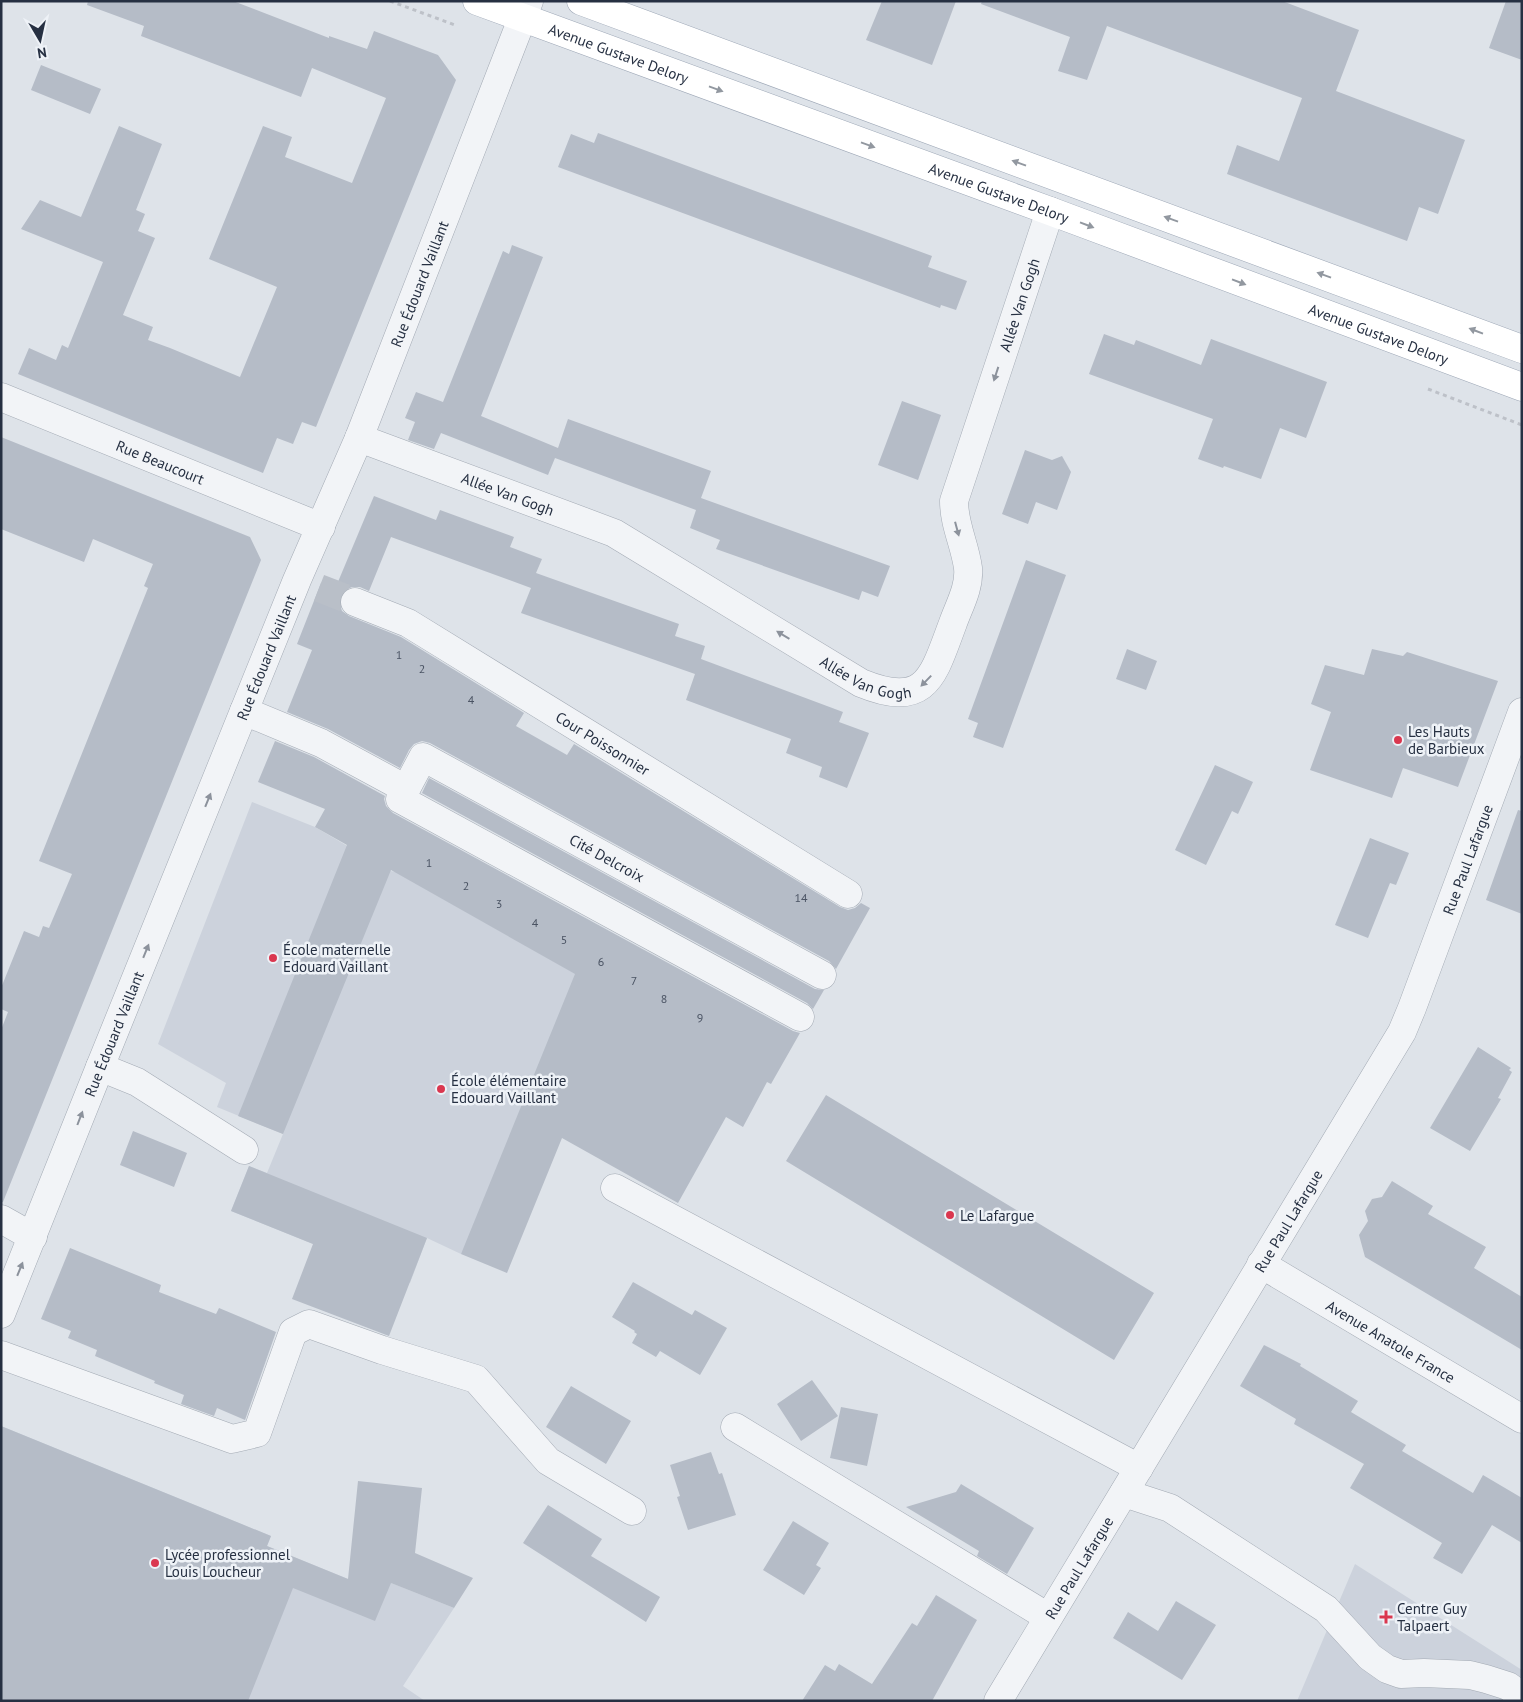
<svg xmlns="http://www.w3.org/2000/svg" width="1523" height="1702" font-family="'PT Sans',sans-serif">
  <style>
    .built { fill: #ccd2dc }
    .building { fill: #b5bcc7 }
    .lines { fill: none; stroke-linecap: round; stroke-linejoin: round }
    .minor-tunnel { stroke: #b9bfc8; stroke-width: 28; stroke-dasharray: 28 14; stroke-linecap: butt }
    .minor-casing { stroke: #a3aab4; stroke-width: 29 }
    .major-casing { stroke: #9da7b6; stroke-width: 29 }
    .path { stroke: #bdc1c8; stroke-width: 3; stroke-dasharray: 4 4; stroke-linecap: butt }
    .minor { stroke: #f2f4f7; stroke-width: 28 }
    .major { stroke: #fff; stroke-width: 28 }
    .oneway { fill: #9298a0 }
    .oneway2 { fill: #8c929c }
    .poi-dot { fill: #da374f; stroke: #eef2f7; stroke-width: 2 }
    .labels { text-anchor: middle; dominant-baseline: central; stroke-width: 5; stroke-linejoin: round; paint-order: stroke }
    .number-label { font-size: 12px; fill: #4a5363 }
    .street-label { font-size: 15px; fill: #263042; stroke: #eef2f7 }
    .poi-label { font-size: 15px; fill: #263042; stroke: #eef2f7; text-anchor: start }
  </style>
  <rect width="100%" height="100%" fill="#dee3e9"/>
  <path class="built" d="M 252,802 L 315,827 L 390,871 L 396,872 L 618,998 L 461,1254 L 427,1238 L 410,1283 L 231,1211 L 249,1166 L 267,1173 L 283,1134 L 217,1107 L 226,1083 L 158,1044 Z
    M 1,1426 L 271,1536 L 267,1546 L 380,1592 L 384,1580 L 454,1608 L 403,1686 L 425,1701 L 1,1701 Z
    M 1355,1564 L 1522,1670 L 1522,1701 L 1297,1701 Z"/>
  <path class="building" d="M 88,1 L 233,1 L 329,38 L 329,36 L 367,49 L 374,31 L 438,55 L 456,80 L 316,427 L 302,422 L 293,444 L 277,438 L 263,473 L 18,374 L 29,348 L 56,360 L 62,345 L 68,348 L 103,262 L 21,229 L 40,200 L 81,217 L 119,126 L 162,144 L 136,210 L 145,214 L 138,231 L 155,238 L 123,315 L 153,327 L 148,340 L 170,348 L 240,377 L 277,287 L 209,259 L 263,126 L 292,137 L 285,157 L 352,183 L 386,98 L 312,68 L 301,97 L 141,36 L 144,26 L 87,5 Z
    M 882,1 L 956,1 L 932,65 L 866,40 Z
    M 982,1 L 1282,1 L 1359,30 L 1336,91 L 1465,140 L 1438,214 L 1419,207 L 1407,241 L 1227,174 L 1237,145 L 1279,161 L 1302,98 L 1107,26 L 1087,80 L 1058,71 L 1070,37 L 981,4 Z
    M 1506,1 L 1522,1 L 1522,60 L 1489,48 Z
    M 41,65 L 101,89 L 90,114 L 31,90 Z
    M 598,133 L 932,256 L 928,267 L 967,281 L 956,310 L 941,305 L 940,308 L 558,167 L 571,134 L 594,143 Z
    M 512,245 L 543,257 L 481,416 L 558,448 L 568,419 L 711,471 L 701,498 L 890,566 L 878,597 L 862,591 L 859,600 L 716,549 L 720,540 L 690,528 L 696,510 L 555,458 L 548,475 L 441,433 L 434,449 L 408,440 L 415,422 L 405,418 L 416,392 L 443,402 L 503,251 L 509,254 Z
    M 1104,334 L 1134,345 L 1136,340 L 1201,365 L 1211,339 L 1327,382 L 1306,438 L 1280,428 L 1261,479 L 1224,466 L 1223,468 L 1198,459 L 1213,419 L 1089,374 Z
    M 902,401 L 941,415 L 918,480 L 878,465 Z
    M 1,437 L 250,537 L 261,560 L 3,1202 L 1,1202 L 1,1030 L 8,1012 L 1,1009 L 1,988 L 24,931 L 39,937 L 43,926 L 49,928 L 72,874 L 39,861 L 148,588 L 144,586 L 153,564 L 93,539 L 84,562 L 1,529 Z
    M 1025,450 L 1052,460 L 1062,456 L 1071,472 L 1057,510 L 1036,502 L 1028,524 L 1002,514 Z
    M 374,496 L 436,520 L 440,510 L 514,537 L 510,547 L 542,559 L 536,573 L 679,624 L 675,636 L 705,646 L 701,659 L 843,712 L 839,722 L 869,733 L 847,788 L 819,777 L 822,767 L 786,753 L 791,739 L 686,700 L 695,674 L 521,613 L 531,588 L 391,537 L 369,591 L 360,587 L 352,587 L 345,590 L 340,597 L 340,605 L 342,611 L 349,616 L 401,637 L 524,713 L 516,726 L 567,755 L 574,744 L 840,907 L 848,910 L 855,908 L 861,903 L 870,908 L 836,969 L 829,961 L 430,743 L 422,741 L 414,744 L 409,750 L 400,768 L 328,729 L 287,712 L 312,650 L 297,644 L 321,583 L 335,589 Z
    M 1026,560 L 1066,575 L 1003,748 L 973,737 L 978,723 L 968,719 Z
    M 1127,649 L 1157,661 L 1146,690 L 1116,679 Z
    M 1372,649 L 1403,656 L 1407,652 L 1498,681 L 1458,787 L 1403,768 L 1392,798 L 1310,770 L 1331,712 L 1311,704 L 1325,665 L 1364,675 Z
    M 275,741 L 314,757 L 385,796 L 384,799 L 386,806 L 393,813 L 793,1031 L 800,1033 L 771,1084 L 767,1082 L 743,1127 L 726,1117 L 678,1203 L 562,1138 L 507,1273 L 461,1254 L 575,974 L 391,870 L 283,1134 L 238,1116 L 347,845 L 315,827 L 325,809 L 258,782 Z
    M 1215,765 L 1253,782 L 1238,814 L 1232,811 L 1206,865 L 1175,850 Z
    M 429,778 L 815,989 L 824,990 L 813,1009 L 807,1003 L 422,793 Z
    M 1518,810 L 1522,811 L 1522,914 L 1486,900 Z
    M 1370,838 L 1409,853 L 1396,885 L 1390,883 L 1368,938 L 1335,925 Z
    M 1478,1047 L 1511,1068 L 1509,1070 L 1512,1072 L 1498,1098 L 1501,1099 L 1470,1151 L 1430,1128 Z
    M 826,1095 L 1154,1293 L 1114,1360 L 786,1161 Z
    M 133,1131 L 187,1153 L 174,1187 L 120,1165 Z
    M 249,1166 L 427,1238 L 389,1336 L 292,1299 L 313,1244 L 231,1211 Z
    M 1392,1181 L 1433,1206 L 1428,1214 L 1486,1247 L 1474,1268 L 1522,1297 L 1522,1350 L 1365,1257 L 1359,1235 L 1368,1221 L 1365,1211 L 1372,1199 L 1382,1197 Z
    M 70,1248 L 161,1285 L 159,1292 L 216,1314 L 219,1308 L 276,1332 L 245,1420 L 217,1408 L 214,1416 L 181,1404 L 184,1395 L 154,1383 L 155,1381 L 95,1356 L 97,1350 L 68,1338 L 71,1331 L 41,1319 Z
    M 633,1282 L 692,1315 L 695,1310 L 727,1328 L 700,1375 L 660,1351 L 656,1357 L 632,1343 L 637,1334 L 634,1332 L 635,1331 L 612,1317 Z
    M 1264,1345 L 1301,1364 L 1300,1366 L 1358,1401 L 1351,1412 L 1406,1445 L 1402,1451 L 1473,1493 L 1483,1475 L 1522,1498 L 1522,1543 L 1492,1525 L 1462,1574 L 1433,1558 L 1442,1543 L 1350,1488 L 1364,1464 L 1294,1424 L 1296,1419 L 1240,1386 Z
    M 812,1380 L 838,1416 L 801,1441 L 777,1404 Z
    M 571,1386 L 631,1421 L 606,1464 L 546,1427 Z
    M 841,1407 L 878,1414 L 867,1466 L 830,1458 Z
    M 1,1426 L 271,1536 L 267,1546 L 348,1579 L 358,1481 L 422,1488 L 415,1553 L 473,1578 L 454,1608 L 391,1583 L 375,1621 L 293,1588 L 248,1701 L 1,1701 Z
    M 711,1452 L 719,1474 L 722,1473 L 736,1515 L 688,1530 L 677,1497 L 680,1496 L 670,1465 Z
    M 961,1484 L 1034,1528 L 1007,1574 L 977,1556 L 979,1551 L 906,1507 L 956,1492 Z
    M 548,1505 L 602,1539 L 591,1556 L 660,1597 L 646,1622 L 523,1543 Z
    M 793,1521 L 829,1543 L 816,1565 L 821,1568 L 804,1595 L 763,1570 Z
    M 936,1595 L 977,1620 L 932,1701 L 802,1701 L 825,1665 L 835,1671 L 839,1664 L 872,1684 L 912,1623 L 917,1626 Z
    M 1176,1601 L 1216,1625 L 1182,1680 L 1113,1638 L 1128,1612 L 1158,1631 Z"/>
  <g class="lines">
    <path class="minor-tunnel" d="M 319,588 L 355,602"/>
    <defs>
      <g id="minor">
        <path id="s1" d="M 1,397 L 321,527"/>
        <path id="s2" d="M 359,438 L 614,533 L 861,683 C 927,710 933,676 953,623 C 959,606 970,587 968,568 C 965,545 954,525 954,501 L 1050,211"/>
        <path id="s3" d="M 355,602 L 408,623 L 848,894"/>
        <path d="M 244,711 L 321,743 L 406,789 L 400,799 L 800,1017"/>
        <path id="s4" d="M 406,789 L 423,757 L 822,975"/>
        <path d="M 100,1067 L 137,1082 L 244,1150"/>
        <path d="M 615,1188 L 1139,1468"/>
        <path d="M 1,1219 L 33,1237"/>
        <path id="s5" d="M 1261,1264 L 1522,1419"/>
        <path id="s6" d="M 1,1314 L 100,1067 L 297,580 L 359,438 L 529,1"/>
        <path d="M 1,1355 L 232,1439 L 257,1433 L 293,1332 L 309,1324 L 382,1350 L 476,1379 L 548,1461 L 632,1511"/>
        <path d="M 735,1427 L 1048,1617"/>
        <path d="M 1124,1493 L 1170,1508 L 1326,1609 L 1370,1657 L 1387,1669 L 1401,1674 L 1424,1673 L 1470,1675 L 1486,1679 L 1508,1686 L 1522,1696"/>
        <path id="s7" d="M 998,1701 L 1402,1032 L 1412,1008 L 1522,712"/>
      </g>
      <g id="major">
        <path id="s8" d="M 477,1 L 1050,211 L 1522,387"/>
        <path d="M 581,1 L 1522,349"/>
      </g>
    </defs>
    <use href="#minor" class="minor-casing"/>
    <use href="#major" class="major-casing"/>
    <path class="path" d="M 390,1 L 455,25
      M 1428,389 L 1522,425"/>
    <use href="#minor" class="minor"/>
    <use href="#major" class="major"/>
  </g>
  <defs><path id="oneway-solid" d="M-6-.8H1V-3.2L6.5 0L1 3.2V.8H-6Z" transform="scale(1.25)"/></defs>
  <g class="oneway">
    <use href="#oneway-solid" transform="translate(716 89) rotate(20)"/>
    <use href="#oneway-solid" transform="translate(868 145) rotate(20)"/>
    <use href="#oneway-solid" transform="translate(1019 163) rotate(-160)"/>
    <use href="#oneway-solid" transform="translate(1171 219) rotate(-160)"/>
    <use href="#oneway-solid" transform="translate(1087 225) rotate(21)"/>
    <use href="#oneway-solid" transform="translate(1324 275) rotate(-160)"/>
    <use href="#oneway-solid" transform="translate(1239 282) rotate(21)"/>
    <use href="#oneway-solid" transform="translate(1476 331) rotate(-159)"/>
  </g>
  <g class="oneway2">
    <use href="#oneway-solid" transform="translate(996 374) rotate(108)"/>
    <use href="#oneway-solid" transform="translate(957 529) rotate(75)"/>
    <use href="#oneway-solid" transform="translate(783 635) rotate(-149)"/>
    <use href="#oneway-solid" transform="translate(926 681) rotate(134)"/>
    <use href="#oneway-solid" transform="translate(208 800) rotate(-68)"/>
    <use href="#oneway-solid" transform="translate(146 951) rotate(-68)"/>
    <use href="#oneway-solid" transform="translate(80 1118) rotate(-69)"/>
    <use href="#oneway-solid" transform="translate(20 1269) rotate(-68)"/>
  </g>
  <g class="poi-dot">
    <circle cx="1398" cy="740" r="5"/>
    <circle cx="273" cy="958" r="5"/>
    <circle cx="441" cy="1089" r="5"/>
    <circle cx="950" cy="1215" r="5"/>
    <circle cx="155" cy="1563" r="5"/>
    <path d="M1383.5 1609.5h5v5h5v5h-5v5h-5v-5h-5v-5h5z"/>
  </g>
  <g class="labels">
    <g class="number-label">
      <text x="399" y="654">1</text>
      <text x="422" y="668">2</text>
      <text x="471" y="699">4</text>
      <text x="429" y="862">1</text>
      <text x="466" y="885">2</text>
      <text x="801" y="897">14</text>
      <text x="499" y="903">3</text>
      <text x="535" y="922">4</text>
      <text x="564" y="939">5</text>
      <text x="601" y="961">6</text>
      <text x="634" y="980">7</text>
      <text x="664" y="998">8</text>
      <text x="700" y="1017">9</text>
    </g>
    <g class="street-label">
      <text stroke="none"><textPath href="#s8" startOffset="151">Avenue Gustave Delory</textPath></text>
      <text stroke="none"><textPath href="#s8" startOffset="556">Avenue Gustave Delory</textPath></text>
      <text stroke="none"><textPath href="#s6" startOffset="1112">Rue Édouard Vaillant</textPath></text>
      <text stroke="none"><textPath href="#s2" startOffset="1028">Allée Van Gogh</textPath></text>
      <text stroke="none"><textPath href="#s8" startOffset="961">Avenue Gustave Delory</textPath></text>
      <text stroke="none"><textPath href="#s1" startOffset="172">Rue Beaucourt</textPath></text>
      <text stroke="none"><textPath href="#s2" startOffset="159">Allée Van Gogh</textPath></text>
      <text stroke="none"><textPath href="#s6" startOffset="708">Rue Édouard Vaillant</textPath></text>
      <text stroke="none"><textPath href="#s2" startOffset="564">Allée Van Gogh</textPath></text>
      <text stroke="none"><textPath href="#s3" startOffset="286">Cour Poissonnier</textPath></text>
      <text stroke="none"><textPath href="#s4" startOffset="246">Cité Delcroix</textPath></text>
      <text stroke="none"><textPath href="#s7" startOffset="966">Rue Paul Lafargue</textPath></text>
      <text stroke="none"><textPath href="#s6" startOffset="302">Rue Édouard Vaillant</textPath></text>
      <text stroke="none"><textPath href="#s7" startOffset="561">Rue Paul Lafargue</textPath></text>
      <text stroke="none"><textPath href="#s5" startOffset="151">Avenue Anatole France</textPath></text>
      <text stroke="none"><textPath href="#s7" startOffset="156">Rue Paul Lafargue</textPath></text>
    </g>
    <g class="poi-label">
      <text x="1408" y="731">Les Hauts<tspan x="1408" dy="17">de Barbieux</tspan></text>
      <text x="283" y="949">École maternelle<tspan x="283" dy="17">Edouard Vaillant</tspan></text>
      <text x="451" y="1080">École élémentaire<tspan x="451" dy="17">Edouard Vaillant</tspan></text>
      <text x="960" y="1215">Le Lafargue</text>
      <text x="165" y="1554">Lycée professionnel<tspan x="165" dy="17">Louis Loucheur</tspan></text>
      <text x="1397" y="1608">Centre Guy<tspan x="1397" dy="17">Talpaert</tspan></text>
    </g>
  </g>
  <rect width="1523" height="1702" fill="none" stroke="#263042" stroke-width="5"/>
  <g transform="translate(40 40) rotate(171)" stroke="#eef2f7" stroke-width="4" paint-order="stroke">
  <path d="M0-4L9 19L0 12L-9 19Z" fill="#263042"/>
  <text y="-8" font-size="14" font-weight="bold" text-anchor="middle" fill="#263042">N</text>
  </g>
</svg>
